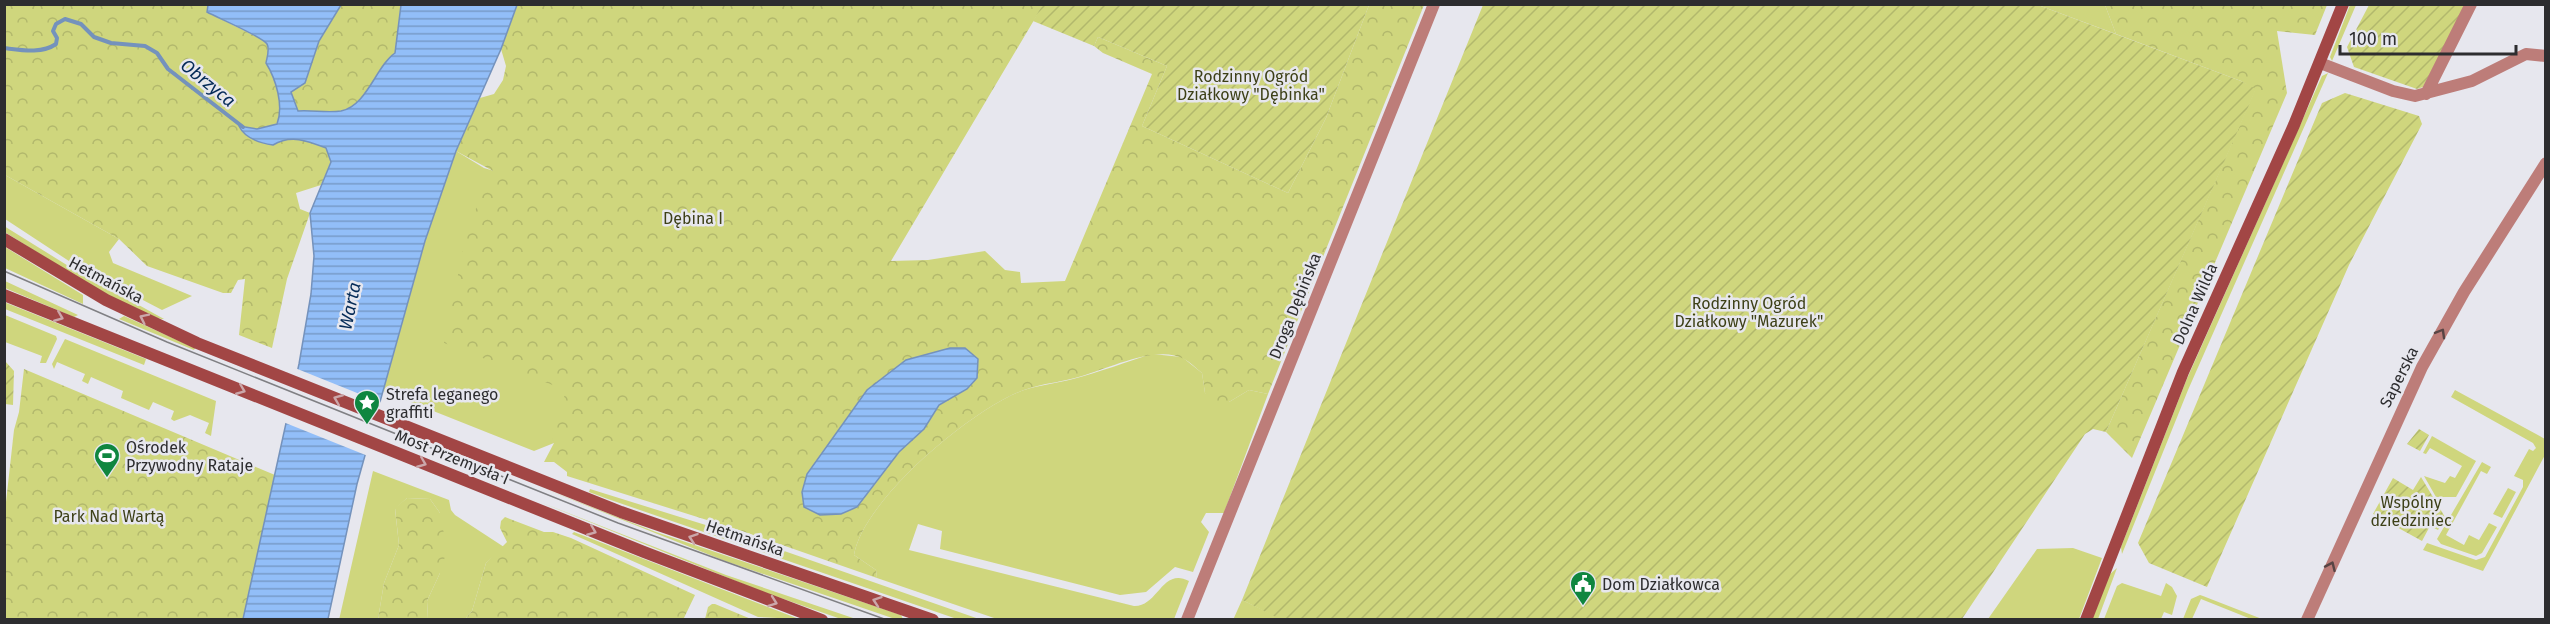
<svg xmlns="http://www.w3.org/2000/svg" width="2550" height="624" font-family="'Fira Sans',sans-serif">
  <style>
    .grass { fill: #cfd67d }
    .forest { fill: url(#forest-crowns) }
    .garden { fill: url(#garden-furrows) }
    .water { fill: url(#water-rules); stroke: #7492bc; stroke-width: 1.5 }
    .pier { fill: #e7e7ee }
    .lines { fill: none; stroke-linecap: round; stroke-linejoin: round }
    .stream { stroke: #7492bc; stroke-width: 4 }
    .minor { stroke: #bd7d79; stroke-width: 12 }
    .tertiary { stroke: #bd7d79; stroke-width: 12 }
    .secondary { stroke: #a24645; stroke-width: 12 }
    .tram { stroke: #808084; stroke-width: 1.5 }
    .oneway { stroke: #cba7aa }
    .oneway2 { stroke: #584545 }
    .labels { text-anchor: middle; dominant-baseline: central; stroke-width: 5; stroke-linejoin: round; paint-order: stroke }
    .park-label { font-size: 16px; fill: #3d4017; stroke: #e7e7ee }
    .street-label { font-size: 16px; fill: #2d2d2f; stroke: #e7e7ee }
    .poi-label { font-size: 16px; fill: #2d2d2f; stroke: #e7e7ee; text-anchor: start }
    .water-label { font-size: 18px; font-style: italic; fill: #052b57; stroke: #e7e7ee }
  </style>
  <defs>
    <pattern id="forest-crowns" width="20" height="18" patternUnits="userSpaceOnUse" patternTransform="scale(1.5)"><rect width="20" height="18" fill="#cfd67d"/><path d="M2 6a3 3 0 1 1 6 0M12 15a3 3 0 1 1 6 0" fill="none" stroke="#b2b86c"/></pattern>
    <pattern id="garden-furrows" width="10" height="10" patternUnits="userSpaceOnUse" patternTransform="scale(1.5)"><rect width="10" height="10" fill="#cfd67d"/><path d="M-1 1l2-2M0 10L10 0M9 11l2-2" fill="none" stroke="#b2b86c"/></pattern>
    <pattern id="water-rules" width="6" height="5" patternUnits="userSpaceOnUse" patternTransform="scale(1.5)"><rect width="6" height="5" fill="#92bef8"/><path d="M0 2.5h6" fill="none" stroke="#789bc9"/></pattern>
  </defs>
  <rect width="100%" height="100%" fill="#e7e7ee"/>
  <path class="grass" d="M 2038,5 L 2105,5 L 2116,34 Z
    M 2350,5 L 2356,5 L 2332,61 L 2330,57 Z
    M 2328,73 L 2188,390 L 2122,554 L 2121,547 L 2186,381 L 2322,76 Z
    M 456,151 L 484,168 L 633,213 L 554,443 L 534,451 L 383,391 L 425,241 Z
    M 5,175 L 119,239 L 109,252 L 113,263 L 192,296 L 162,310 L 72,263 L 5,219 Z
    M 4,226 L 70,267 L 164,319 C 142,320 30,248 5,232 Z
    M 5,247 L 83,295 L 83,304 L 5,268 Z
    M 5,281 L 78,315 L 74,317 L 5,288 Z
    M 4,302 L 146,359 L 144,365 L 5,309 Z
    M 5,315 L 56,336 L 57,339 L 46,363 L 40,363 L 42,356 L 5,342 Z
    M 124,316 L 195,348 L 194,350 L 119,319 Z
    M 65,339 L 216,401 L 211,436 L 205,433 L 209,423 L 190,415 L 174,421 L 171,419 L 174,411 L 153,402 L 149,410 L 121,398 L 123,391 L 91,377 L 88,384 L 82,381 L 85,374 L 57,362 L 54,369 L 52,364 Z
    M 1152,354 L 1182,357 L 1202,373 L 1205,393 L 1229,402 L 1249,390 L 1268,394 L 1224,513 L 1206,513 L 1201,522 L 1209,532 L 1193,572 L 1175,567 L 1146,592 L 1120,595 L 940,549 L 942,531 L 918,524 L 909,550 L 1134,606 C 1158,607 1162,567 1189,581 L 1174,619 L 997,619 L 877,578 L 876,570 L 854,555 C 863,500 973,408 1024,390 C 1040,385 1057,383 1073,379 C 1100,372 1126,362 1152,354 Z
    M 2455,390 L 2545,439 L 2545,455 L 2483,571 L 2423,550 L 2427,543 L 2476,560 L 2485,557 L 2523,487 L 2523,480 L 2514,476 L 2529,449 L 2533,451 L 2536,448 L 2533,443 L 2451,397 Z
    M 2432,436 L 2476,461 L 2456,497 L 2436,497 L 2424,476 L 2445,483 L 2450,476 L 2455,478 L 2462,466 L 2430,448 L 2426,454 L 2423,453 Z
    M 2482,462 L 2491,467 L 2487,474 L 2481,471 L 2446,535 L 2464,545 L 2469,535 L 2479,540 L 2489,523 L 2497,527 L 2482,553 L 2476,556 L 2441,544 L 2437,539 Z
    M 373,471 L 449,500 L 451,510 L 455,515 L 504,547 L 486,563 L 472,611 L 465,619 L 428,619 L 427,601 L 440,573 L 440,513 L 430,499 L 407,498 L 395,509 L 399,545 L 384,583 L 378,619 L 339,620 Z
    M 2508,488 L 2516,492 L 2502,518 L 2493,514 Z
    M 545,489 L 656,532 L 901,615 L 903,619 L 895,619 L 725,561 Z
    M 590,489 L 741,536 L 979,619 L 957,619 L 605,498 L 589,492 Z
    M 540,502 L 726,575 L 856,619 L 841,619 L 758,590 Z
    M 574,532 L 799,619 L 758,617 L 572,534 Z
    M 2073,548 L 2102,558 L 2079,619 L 1988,619 L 2037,549 Z
    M 2117,568 L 2098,619 L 2092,620 L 2109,575 Z
    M 2122,583 L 2161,596 L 2166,583 L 2172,587 L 2177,596 L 2172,615 L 2164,612 L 2161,619 L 2104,619 L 2117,586 Z
    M 2200,595 L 2203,596 L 2262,619 L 2251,619 L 2201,599 L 2192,619 L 2183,619 L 2191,599 Z
    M 1242,600 L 1282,619 L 1233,620 Z"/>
  <path class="forest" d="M 5,4 L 208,5 L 207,12 L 265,41 L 269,47 L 266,63 C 276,79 284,105 278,124 L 257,129 L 240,126 L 282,140 L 303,139 L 326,148 L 331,162 L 321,185 L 296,193 L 300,209 L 310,213 L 287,279 L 272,348 L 239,335 L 245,279 L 238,280 L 231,293 L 223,293 L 147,266 L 119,239 L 5,175 Z
    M 341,5 L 401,5 L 396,53 C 376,66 367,107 341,111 C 327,113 312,110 297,111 L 290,92 L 305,83 L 319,41 Z
    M 517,5 L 1043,5 L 891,261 L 928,260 L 985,251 L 1005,270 L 1020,272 L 1021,283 L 1065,281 L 1152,74 L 1103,53 L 1094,46 L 1098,37 L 1167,66 L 1142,126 L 1288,193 L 1326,118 L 1369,5 L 1424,5 L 1268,394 L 1249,390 L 1229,402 L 1215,403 L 1205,393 L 1202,373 C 1196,368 1190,362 1184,359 C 1158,344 1109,368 1082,376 C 1063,382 1043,383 1024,390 C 973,408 863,500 854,555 L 876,570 L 877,578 L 742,531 L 567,476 L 567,472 L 554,462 L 544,462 L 554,443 C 547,422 556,408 568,391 L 444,343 L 468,226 L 493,171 L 456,151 L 480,98 L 494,94 L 503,80 L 506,66 L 501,49 Z
    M 2105,5 L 2327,5 L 2315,35 L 2277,31 L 2287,93 L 2132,458 L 2106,432 L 2255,90 L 2241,81 L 2116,34 Z
    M 24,369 L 275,475 L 243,619 L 5,620 L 5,511 L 14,430 L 19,412 Z
    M 407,498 L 430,499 L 440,513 L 447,550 L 440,573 L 427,601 L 428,619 L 378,619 L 384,583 L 399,545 L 395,508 Z
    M 505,517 L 544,532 L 553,532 L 571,538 L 695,595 L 683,620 L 465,619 L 472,611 L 486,563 L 507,542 L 500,528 L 501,521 Z
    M 712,604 L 715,604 L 751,619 L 705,619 L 708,607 Z"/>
  <path class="garden" d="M 1043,4 L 1369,4 L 1369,5 L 1326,118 L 1288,193 L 1142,126 L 1167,66 L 1098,37 L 1094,46 L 1033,21 Z
    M 1483,5 L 2038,5 L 2241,81 L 2256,89 L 2106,432 L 2093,429 L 2085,434 L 1962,619 L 1282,620 L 1242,600 Z
    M 2369,5 L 2466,5 L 2423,87 L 2417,89 L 2354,67 L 2347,47 Z
    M 2345,93 L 2419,116 L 2422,124 L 2349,265 L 2207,587 L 2149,563 L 2138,543 L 2322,103 Z
    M 5,361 L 14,371 L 13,405 L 5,404 Z
    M 2419,429 L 2429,435 L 2420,451 L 2407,444 Z
    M 2421,477 L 2445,517 L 2438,530 L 2430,526 L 2422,541 L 2373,514 L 2393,478 L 2413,490 Z"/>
  <path class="water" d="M 208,5 L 341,5 L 319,41 L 305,83 L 291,92 L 298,111 C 312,110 327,113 341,111 C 367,106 376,66 395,53 L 401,5 L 517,5 L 501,49 L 456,151 L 425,241 L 357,484 L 328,619 L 243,619 L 299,364 L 311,294 L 314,256 L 310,213 L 331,162 L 326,148 C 308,141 291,134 273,145 C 260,143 245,139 239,126 L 257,129 L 277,124 C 284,106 276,79 266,63 C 267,57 270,49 267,44 C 263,37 218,18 207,12 Z
    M 950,348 L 965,348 L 978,359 L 977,378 L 967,389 L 939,405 L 924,429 L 899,452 L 857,507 L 841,514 L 820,515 L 804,507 L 802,492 L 807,474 L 867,390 L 906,360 Z"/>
  <path class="pier" d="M 295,368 L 382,403 L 368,456 L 283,422 Z"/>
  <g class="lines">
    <path class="stream" d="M 4,48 C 21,50 42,54 56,44 L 57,38 L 53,31 L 56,24 L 65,19 L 81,24 L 94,37 L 111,43 L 145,46 L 157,53 L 168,69 L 243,127"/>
    <path class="minor" d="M 2320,63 L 2393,91 L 2415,96 L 2472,81 L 2526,54 L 2546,56
      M 2426,94 L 2471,4
      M 2307,620 L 2422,367 L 2464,292 L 2546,163"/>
    <path class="tertiary" d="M 1187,620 L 1434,4"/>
    <path class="secondary" d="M 4,239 L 106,300 L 197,343 L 621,512 L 933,620
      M 4,295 L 644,552 L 822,620
      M 2086,620 L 2183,372 L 2294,125 L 2343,4"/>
    <path class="tram" d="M 4,271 L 167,342 L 618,523 L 887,620"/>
  </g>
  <defs><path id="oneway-chevron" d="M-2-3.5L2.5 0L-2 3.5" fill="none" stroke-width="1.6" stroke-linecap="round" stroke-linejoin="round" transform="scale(1.5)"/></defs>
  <g class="oneway">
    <use href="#oneway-chevron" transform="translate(59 317) rotate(22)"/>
    <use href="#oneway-chevron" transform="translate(144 318) rotate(-154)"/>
    <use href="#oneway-chevron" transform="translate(241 390) rotate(22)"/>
    <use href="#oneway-chevron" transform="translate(338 399) rotate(-158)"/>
    <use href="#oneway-chevron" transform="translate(422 463) rotate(22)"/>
    <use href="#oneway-chevron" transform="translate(592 531) rotate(22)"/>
    <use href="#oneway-chevron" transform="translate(693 538) rotate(-161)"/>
    <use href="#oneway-chevron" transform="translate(877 601) rotate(-161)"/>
    <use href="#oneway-chevron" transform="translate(773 602) rotate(20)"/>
  </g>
  <g class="oneway2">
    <use href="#oneway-chevron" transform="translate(2441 333) rotate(-60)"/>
    <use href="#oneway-chevron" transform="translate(2331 566) rotate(-66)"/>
  </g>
  <defs>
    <symbol id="sight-pin" viewBox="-11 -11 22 30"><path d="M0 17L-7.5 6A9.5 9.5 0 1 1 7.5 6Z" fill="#0f863f" stroke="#e7e7ee"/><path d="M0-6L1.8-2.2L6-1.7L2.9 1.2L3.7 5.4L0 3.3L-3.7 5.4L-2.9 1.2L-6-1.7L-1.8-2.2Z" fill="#fff"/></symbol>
    <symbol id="stadium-pin" viewBox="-11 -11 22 30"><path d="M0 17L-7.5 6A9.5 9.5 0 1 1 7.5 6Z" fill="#0f863f" stroke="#e7e7ee"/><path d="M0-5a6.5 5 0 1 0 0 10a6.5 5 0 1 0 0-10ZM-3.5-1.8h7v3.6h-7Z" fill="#fff"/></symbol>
    <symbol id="civic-pin" viewBox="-11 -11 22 30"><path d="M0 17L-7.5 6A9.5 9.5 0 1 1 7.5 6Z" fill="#0f863f" stroke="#e7e7ee"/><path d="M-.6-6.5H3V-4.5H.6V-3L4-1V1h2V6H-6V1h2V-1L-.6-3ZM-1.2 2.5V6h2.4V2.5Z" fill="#fff"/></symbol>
  </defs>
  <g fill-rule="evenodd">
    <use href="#sight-pin" x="352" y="388" width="30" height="40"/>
    <use href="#stadium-pin" x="92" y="441" width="30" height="40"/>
    <use href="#civic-pin" x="1568" y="569" width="30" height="40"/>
  </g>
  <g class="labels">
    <g class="park-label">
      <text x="1251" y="76">Rodzinny Ogród<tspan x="1251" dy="18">Działkowy "Dębinka"</tspan></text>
      <text x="693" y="218">Dębina I</text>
      <text x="1749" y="303">Rodzinny Ogród<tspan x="1749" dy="18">Działkowy "Mazurek"</tspan></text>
      <text x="2411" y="502">Wspólny<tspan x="2411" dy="18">dziedziniec</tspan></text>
      <text x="109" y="516">Park Nad Wartą</text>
    </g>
    <g class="street-label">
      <text transform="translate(106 280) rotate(28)">Hetmańska</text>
      <text transform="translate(2195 304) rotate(-66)">Dolna Wilda</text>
      <text transform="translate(1295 306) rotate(-68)">Droga Dębińska</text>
      <text transform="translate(2399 377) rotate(-63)">Saperska</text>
      <text transform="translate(452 457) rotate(22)">Most Przemysła I</text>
      <text transform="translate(745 538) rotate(19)">Hetmańska</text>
    </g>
    <g class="poi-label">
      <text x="386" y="394">Strefa leganego<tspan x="386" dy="18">graffiti</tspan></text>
      <text x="126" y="447">Ośrodek<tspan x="126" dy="18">Przywodny Rataje</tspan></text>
      <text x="1602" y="584">Dom Działkowca</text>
    </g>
    <g class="water-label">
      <text transform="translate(208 83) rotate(39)">Obrzyca</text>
      <text transform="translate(350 306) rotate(-78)">Warta</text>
    </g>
  </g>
  <rect width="2550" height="624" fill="none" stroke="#2d2d2f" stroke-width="12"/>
  <path d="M2340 45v9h176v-9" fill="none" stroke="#2d2d2f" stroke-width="3"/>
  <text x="2349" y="45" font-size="18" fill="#2d2d2f" stroke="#e7e7ee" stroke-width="4.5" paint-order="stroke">100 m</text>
</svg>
